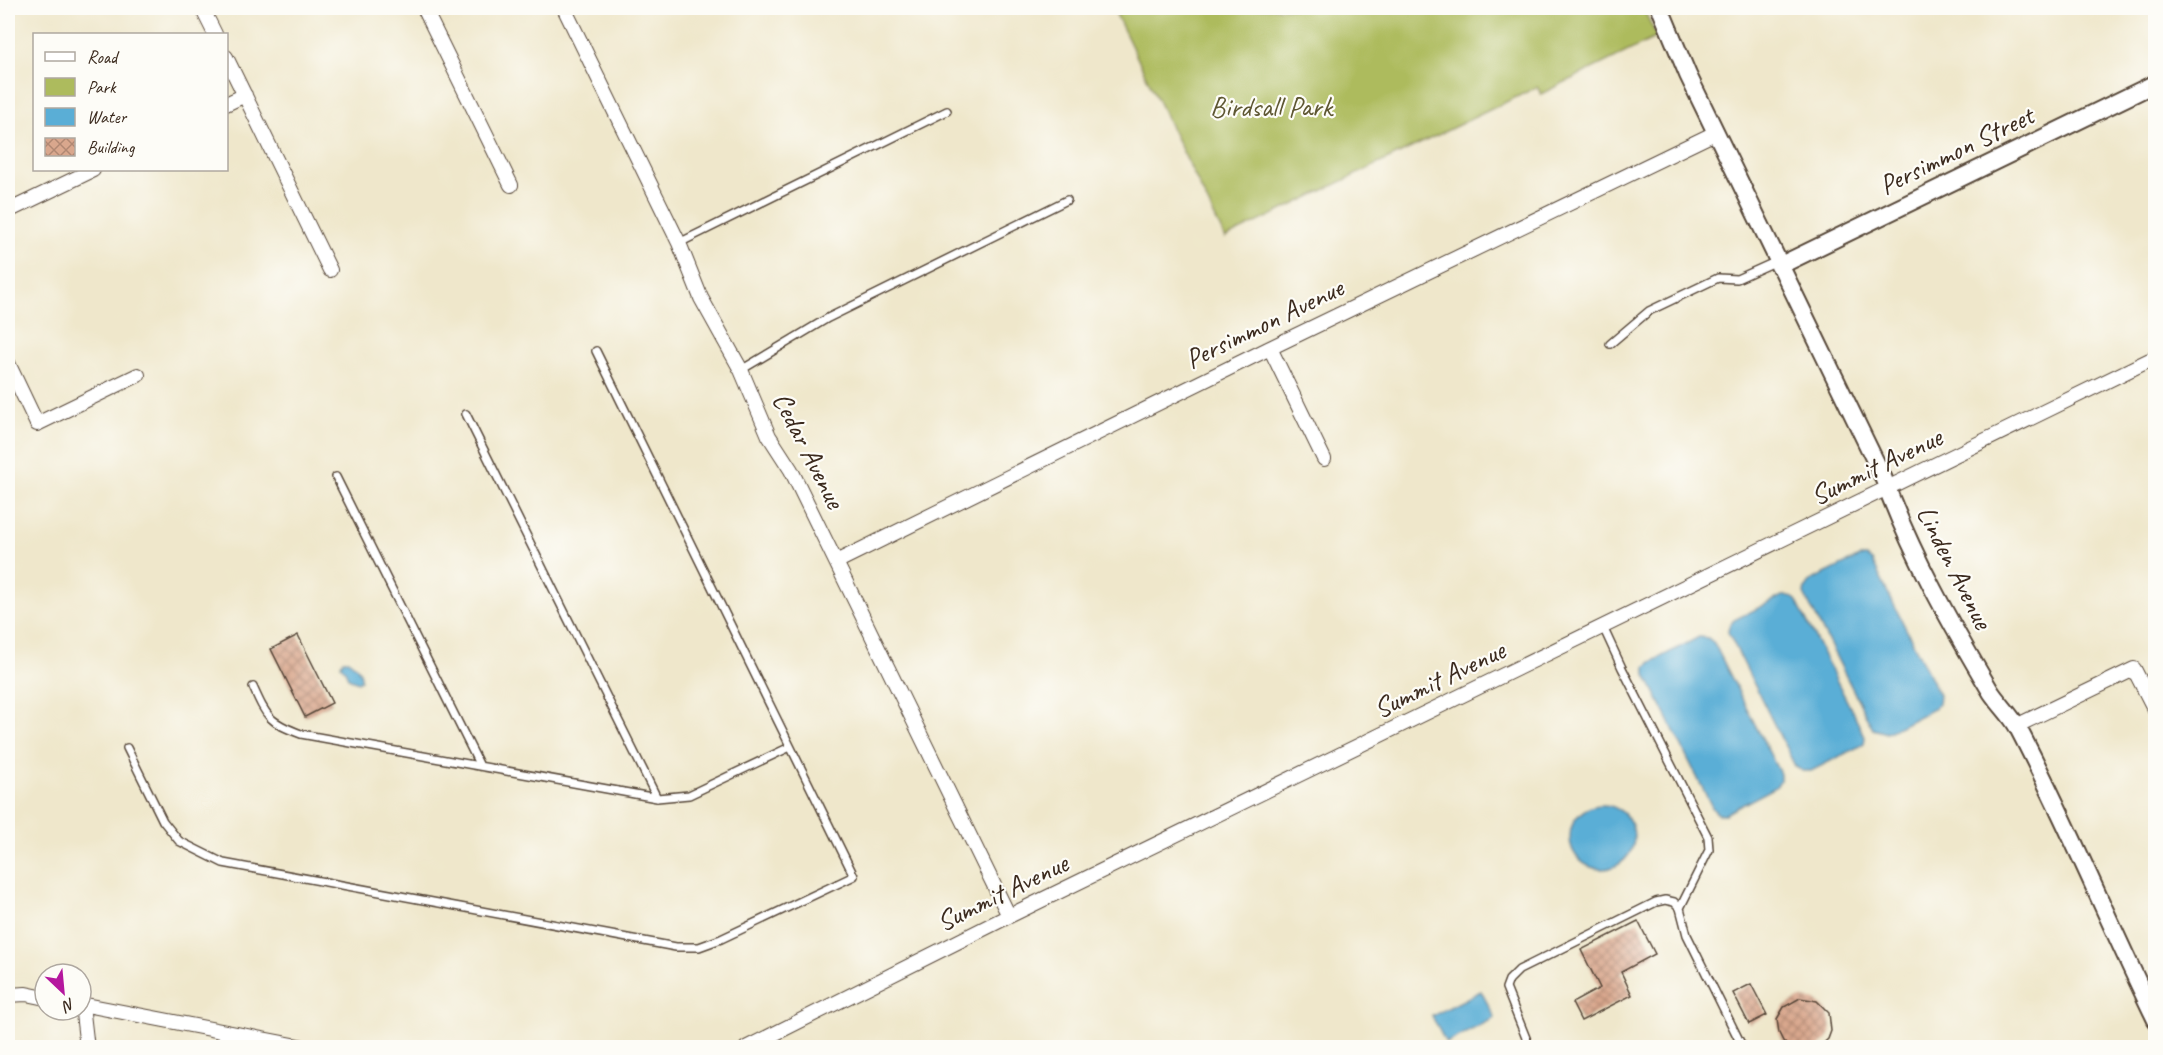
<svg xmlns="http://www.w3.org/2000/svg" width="2163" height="1055" font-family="Caveat,sans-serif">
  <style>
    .green { fill: #adbb5d; stroke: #74723e; stroke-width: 1.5 }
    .water { fill: #5aaed6; stroke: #4a6c7a; stroke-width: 1.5 }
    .building { fill: url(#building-cross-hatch) }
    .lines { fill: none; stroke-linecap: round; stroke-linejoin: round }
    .service-casing { stroke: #564638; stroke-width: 10 }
    .minor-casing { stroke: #564638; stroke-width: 16 }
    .tertiary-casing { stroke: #564638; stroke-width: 20 }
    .service { stroke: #fff; stroke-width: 7 }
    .minor { stroke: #fff; stroke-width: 14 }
    .tertiary { stroke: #fff; stroke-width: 16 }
    .labels { text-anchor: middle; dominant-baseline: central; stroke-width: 4.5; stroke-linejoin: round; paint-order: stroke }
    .park-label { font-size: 28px; fill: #5d5631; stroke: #fdfcf7 }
    .street-label { font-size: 28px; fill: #3b2a1e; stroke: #fdfcf7 }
  </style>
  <defs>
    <pattern id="building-cross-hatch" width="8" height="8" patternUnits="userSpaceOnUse" patternTransform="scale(1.5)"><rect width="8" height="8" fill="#d9a78d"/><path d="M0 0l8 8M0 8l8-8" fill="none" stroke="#b18873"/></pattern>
  </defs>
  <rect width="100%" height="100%" fill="#fdfcf7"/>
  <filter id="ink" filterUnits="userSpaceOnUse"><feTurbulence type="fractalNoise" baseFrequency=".0167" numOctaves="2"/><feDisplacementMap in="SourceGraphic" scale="12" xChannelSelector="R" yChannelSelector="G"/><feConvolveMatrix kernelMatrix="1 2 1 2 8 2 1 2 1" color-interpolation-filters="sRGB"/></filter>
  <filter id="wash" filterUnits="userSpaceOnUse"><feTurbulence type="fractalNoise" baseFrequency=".008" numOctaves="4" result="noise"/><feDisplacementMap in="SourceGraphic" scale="24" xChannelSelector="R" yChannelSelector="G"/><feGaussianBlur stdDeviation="1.35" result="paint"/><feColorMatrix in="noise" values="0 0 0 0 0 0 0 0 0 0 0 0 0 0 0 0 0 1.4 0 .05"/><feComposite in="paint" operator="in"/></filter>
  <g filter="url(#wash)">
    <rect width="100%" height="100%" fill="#efe7cb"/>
    <path class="green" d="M 1113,8 L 1643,8 L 1657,37 L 1541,94 L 1537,87 L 1225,238 Z"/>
    <path class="water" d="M 1859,557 L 1866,557 L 1872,561 L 1939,695 L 1938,703 L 1933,709 L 1887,733 L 1873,729 L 1804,594 L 1805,588 L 1810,581 Z
      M 1782,596 L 1790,596 L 1796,600 L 1865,737 L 1864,744 L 1811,771 L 1802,771 L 1795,766 L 1728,632 L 1729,626 L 1734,620 Z
      M 1699,637 L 1708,638 L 1714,643 L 1780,774 L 1780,780 L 1776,787 L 1725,814 L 1718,814 L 1713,809 L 1646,675 L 1646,667 L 1651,662 Z
      M 343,660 L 348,660 C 355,665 362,671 361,680 L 358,682 L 348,678 L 346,672 L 341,665 Z
      M1570 837a32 32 0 1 1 64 0a32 32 0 1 1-64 0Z
      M 1481,991 L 1495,1018 L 1446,1043 L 1432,1016 Z"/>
    <g id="blocks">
      <path class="building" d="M 298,635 L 332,703 L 305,717 L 271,649 Z
        M 1638,921 L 1655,954 L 1621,972 L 1632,995 L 1581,1021 L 1572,1003 L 1600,988 L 1581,950 Z
        M 1751,984 L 1767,1015 L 1749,1024 L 1733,993 Z
        M 1800,998 L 1817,1001 L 1829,1013 L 1831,1031 L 1828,1039 L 1819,1047 L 1789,1047 L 1783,1041 L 1779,1033 L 1777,1019 L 1784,1007 Z"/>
    </g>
  </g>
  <g filter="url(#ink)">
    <use href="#blocks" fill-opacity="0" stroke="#564638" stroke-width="1.5"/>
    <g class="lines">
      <defs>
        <path id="service" d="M 679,243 L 947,111
          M 1610,344 L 1649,311 L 1718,278 L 1737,279 L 1777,261
          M 741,370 L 828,318 L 1067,200
          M 466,414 L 657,798
          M 336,477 L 480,766
          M 1603,627 L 1622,668 L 1708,837 L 1709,850 L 1680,908
          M 253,687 C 267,718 269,722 301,734 L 657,798 L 689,795 L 790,747
          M 127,748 L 163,821 L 179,841 L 223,863 L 676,947 L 699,947 L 721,939 L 854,876 L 596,351
          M 1530,1048 L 1506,988 L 1509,980 L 1519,970 L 1656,902 L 1665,900 L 1674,902 L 1680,908 L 1687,935 L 1743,1048"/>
        <path id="minor" d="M 202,8 L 215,34
          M 424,8 L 511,185
          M 564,8 L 679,243 L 701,298 L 741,370 L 769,436 L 791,470 L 1009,916
          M 226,57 L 330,270
          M 226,104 L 245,95
          M 8,211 L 93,170
          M 1270,348 L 1324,459
          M 8,363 L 37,424 L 138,375
          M 836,562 L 1270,348 L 1715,133
          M 2016,726 L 2134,669 L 2156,712
          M 8,995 L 26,994 L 45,998
          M 81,1004 L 309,1048
          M 82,1005 L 87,1048
          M 746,1048 L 1009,916 L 2156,357"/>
        <path id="tertiary" d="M 1660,8 L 1688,75 L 1883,477 C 1910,552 1950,623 1991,692 C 1999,704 2011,715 2018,728 C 2068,823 2109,924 2156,1020
          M 1779,266 L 2156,83"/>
      </defs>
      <use href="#service" class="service-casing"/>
      <use href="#minor" class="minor-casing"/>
      <use href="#tertiary" class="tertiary-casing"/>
      <use href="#service" class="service"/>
      <use href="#minor" class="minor"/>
      <use href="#tertiary" class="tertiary"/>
    </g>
  </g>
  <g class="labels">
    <g class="park-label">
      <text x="1271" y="106">Birdsall Park</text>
    </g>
    <g class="street-label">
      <text transform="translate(1956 150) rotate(-26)">Persimmon Street</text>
      <text transform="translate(1264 323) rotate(-26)">Persimmon Avenue</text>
      <text transform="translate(809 450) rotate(63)">Cedar Avenue</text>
      <text transform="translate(1876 466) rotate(-26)">Summit Avenue</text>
      <text transform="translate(1955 567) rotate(63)">Linden Avenue</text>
      <text transform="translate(1439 679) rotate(-26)">Summit Avenue</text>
      <text transform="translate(1002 892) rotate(-26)">Summit Avenue</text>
    </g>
  </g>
  <rect width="2163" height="1055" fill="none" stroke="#fdfcf7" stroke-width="30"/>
  <rect x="33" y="33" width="195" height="138" fill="#fdfcf7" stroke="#afa8a0" stroke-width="1.5"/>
  <rect x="45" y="52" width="30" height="9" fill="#ffffff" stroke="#afa8a0" stroke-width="1.5"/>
  <text x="87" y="63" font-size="18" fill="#3b2a1e">Road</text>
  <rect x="45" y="78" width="30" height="18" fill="#adbb5d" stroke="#afa8a0" stroke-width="1.5"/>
  <text x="87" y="93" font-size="18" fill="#3b2a1e">Park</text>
  <rect x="45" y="108" width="30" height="18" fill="#5aaed6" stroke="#afa8a0" stroke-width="1.5"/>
  <text x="87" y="123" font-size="18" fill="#3b2a1e">Water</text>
  <rect x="45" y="138" width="30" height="18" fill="url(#building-cross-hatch)" stroke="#afa8a0" stroke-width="1.5"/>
  <text x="87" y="153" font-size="18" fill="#3b2a1e">Building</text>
  <g transform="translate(63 992) rotate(154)"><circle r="28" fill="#fdfcf7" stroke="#afa8a0" stroke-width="1.5"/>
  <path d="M0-4.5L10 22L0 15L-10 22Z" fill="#b5179e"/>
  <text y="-9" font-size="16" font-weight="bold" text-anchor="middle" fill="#3b2a1e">N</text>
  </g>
</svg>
